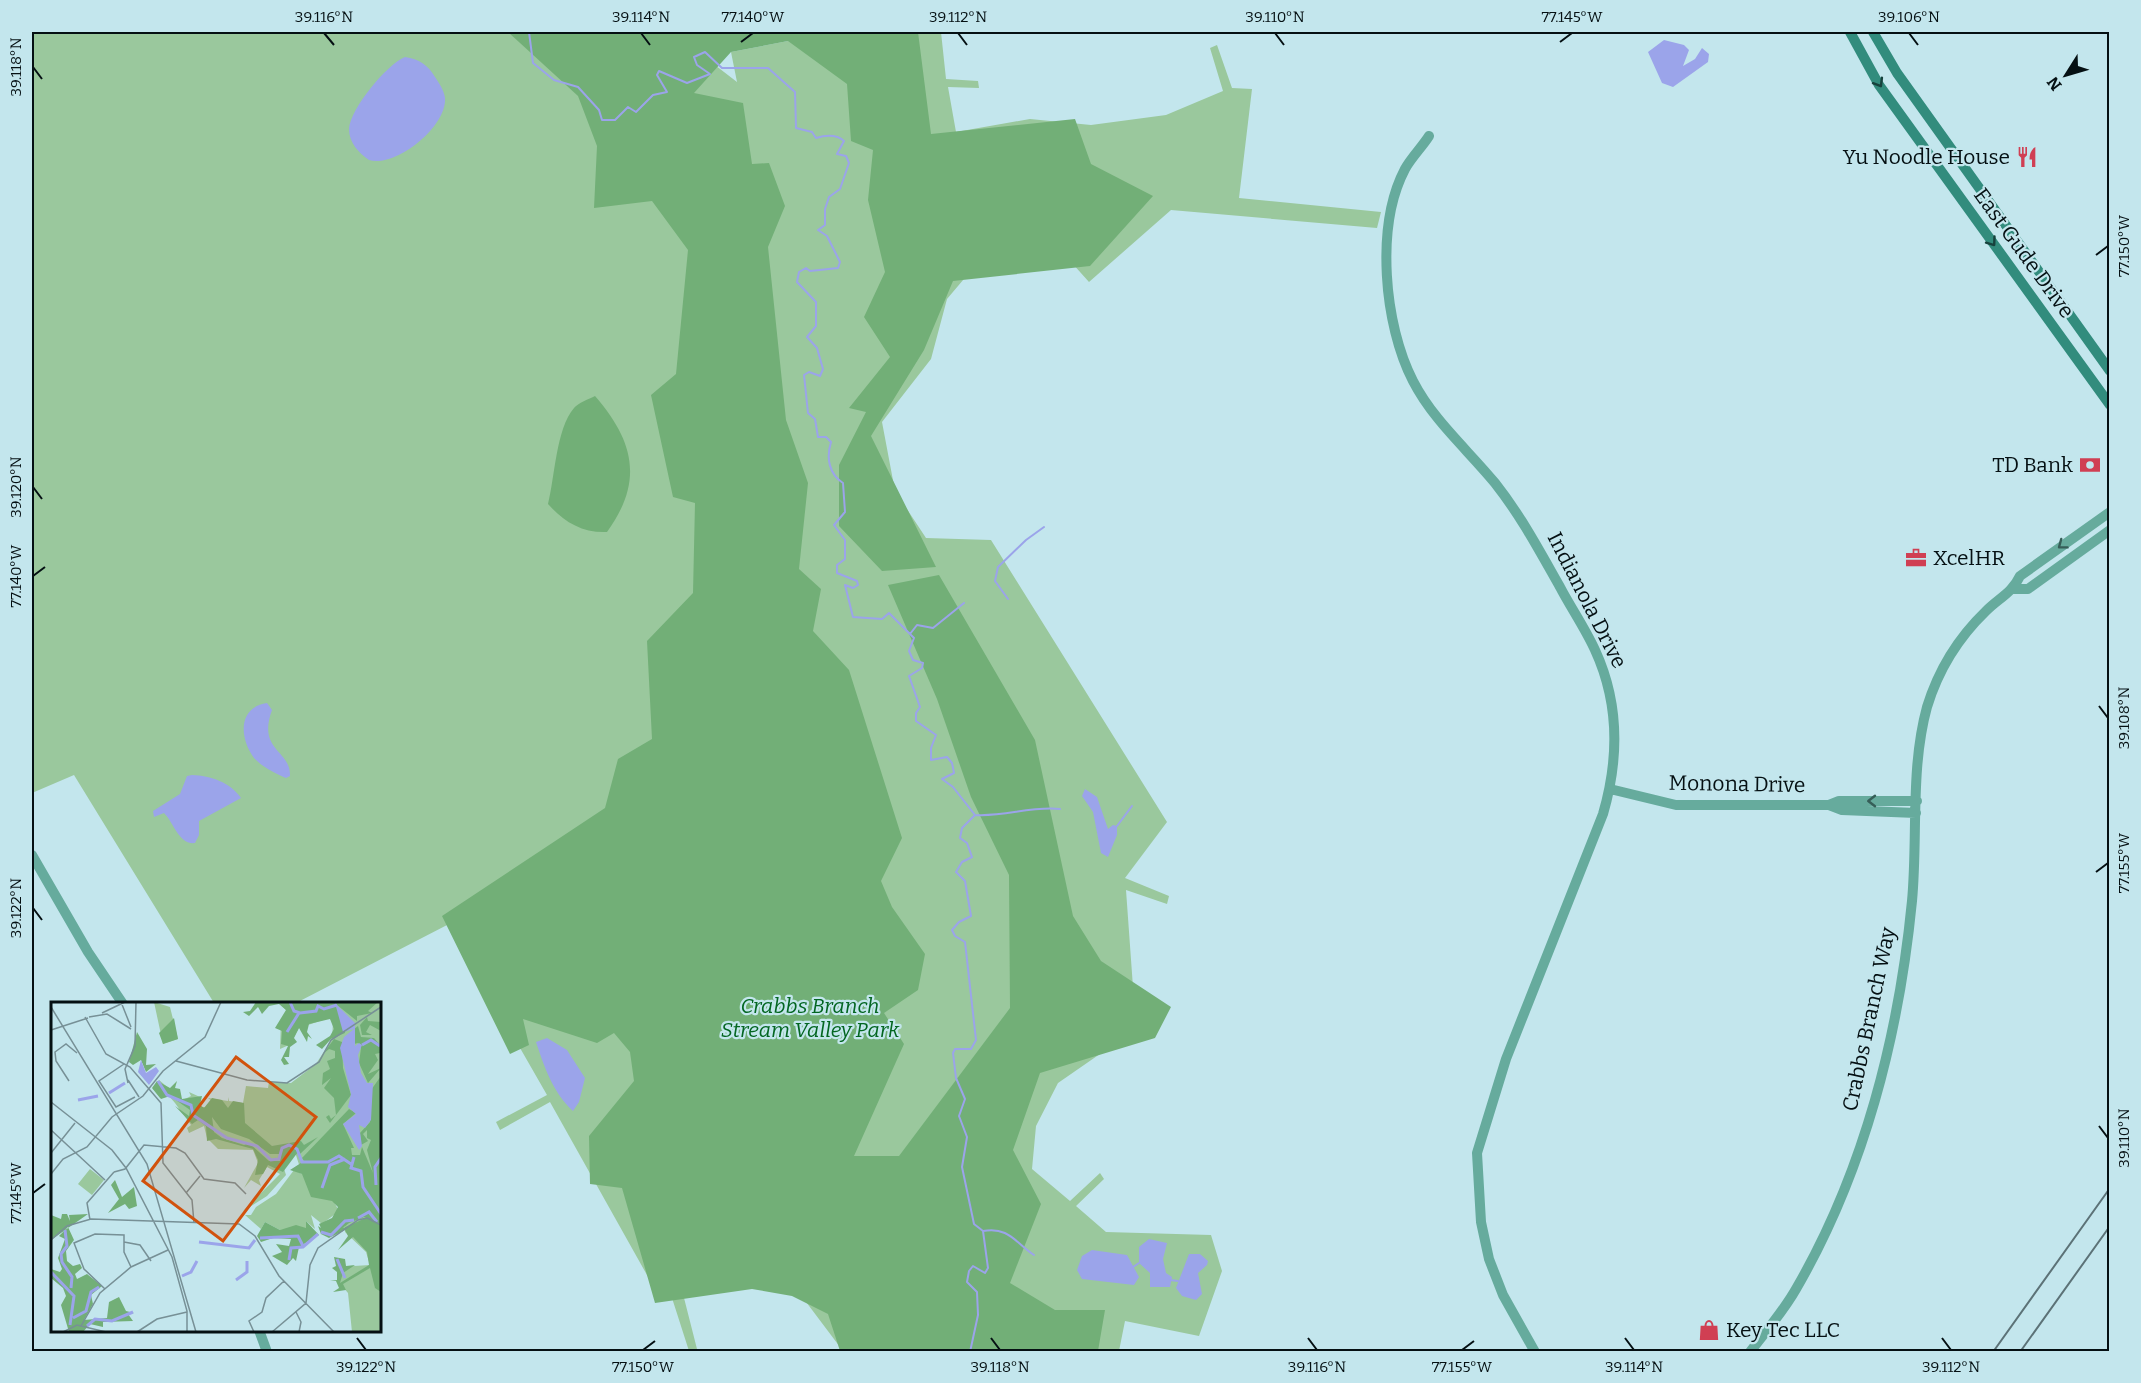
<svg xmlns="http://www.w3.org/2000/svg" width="2141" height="1383" font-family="Bitter,serif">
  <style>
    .green { fill: #9ac89d }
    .forest { fill: #72af77 }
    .water { fill: #9ba4ea }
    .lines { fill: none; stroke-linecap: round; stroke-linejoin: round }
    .stream { stroke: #9ba4ea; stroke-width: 2 }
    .tertiary { stroke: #66ab9d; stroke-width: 10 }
    .secondary { stroke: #328c7d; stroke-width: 10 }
    .rail { stroke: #5c7277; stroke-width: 2 }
    .oneway { stroke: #17423d }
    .oneway2 { stroke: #365e58 }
    .ticks { fill: none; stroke: #051013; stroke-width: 2 }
    .labels { text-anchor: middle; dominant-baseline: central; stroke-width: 4.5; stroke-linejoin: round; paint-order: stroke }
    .poi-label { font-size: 21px; fill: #051013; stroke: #c3e6ed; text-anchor: end }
    .street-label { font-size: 21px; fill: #051013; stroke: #c3e6ed }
    .park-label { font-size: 21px; font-style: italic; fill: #036621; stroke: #c3e6ed }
    .inset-river { fill: none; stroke: #9ba4ea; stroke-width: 3 }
    .inset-road { fill: none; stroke: #779096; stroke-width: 1.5 }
    .view { fill: #d1520d; fill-opacity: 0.15; stroke: #d1520d; stroke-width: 3 }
    .inset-edge { fill: none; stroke: #051013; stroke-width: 3 }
    .neatline { fill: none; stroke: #051013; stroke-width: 2 }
    .ticks-label { font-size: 15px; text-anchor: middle; fill: #051013 }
  </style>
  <rect width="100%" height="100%" fill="#c3e6ed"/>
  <path class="green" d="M 32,32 L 672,32 L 737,82 L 731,52 L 788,41 L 812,32 L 941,32 L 946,79 L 978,81 L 979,88 L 948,87 L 956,132 L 1030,119 L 1091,125 L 1166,115 L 1223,91 L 1210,48 L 1217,45 L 1232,88 L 1252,89 L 1239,198 L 1381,212 L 1377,228 L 1171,210 L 1089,282 L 1046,234 L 980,260 L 947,299 L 931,359 L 882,422 L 895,491 L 926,538 L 991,540 L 1167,822 L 1125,878 L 1169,896 L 1167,904 L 1126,890 L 1136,1029 L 1058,1083 L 1036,1126 L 1032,1169 L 1070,1201 L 1100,1173 L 1104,1179 L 1076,1206 L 1106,1232 L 1211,1235 L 1222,1271 L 1199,1336 L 1125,1321 L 1119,1351 L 843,1351 L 779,1266 L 683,1294 L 697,1349 L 689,1351 L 672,1298 L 661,1300 L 550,1102 L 500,1130 L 496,1122 L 547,1095 L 449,924 L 296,1003 L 214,1003 L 74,775 L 32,793 Z"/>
  <path class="forest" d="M 508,32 L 918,32 L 931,134 L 1075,119 L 1091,164 L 1153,196 L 1090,266 L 953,281 L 924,350 L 871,436 L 936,567 L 882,571 L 839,526 L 839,465 L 866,412 L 849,408 L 890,357 L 864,317 L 885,272 L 868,200 L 873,150 L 851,141 L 847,84 L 788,41 L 731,52 L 694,93 L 743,103 L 752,164 L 769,163 L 785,206 L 768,247 L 786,420 L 808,483 L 799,569 L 821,589 L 813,631 L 849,670 L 902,838 L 881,881 L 892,907 L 925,954 L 918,990 L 884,1013 L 904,1044 L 854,1156 L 899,1156 L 1010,1008 L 1009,875 L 971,797 L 937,699 L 888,585 L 939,575 L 1035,740 L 1073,916 L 1101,961 L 1171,1007 L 1155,1038 L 1040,1073 L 1013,1150 L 1041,1204 L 1010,1283 L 1055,1310 L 1105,1310 L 1098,1351 L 840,1351 L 828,1314 L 792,1296 L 752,1289 L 655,1303 L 622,1188 L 590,1184 L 589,1136 L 634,1081 L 630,1052 L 614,1033 L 597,1043 L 523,1019 L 529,1045 L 510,1054 L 442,916 L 605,808 L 618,759 L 652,739 L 647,641 L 693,593 L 695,503 L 673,497 L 651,395 L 676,374 L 688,250 L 652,201 L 594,208 L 597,146 L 578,96 Z
    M 595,396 C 634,441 644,481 607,532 C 582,533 564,522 548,504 C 555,477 556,429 574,408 C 578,403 589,399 595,396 Z"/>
  <path class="water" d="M 1664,40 L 1684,45 L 1689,50 L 1683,66 L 1695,59 L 1702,48 L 1709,54 L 1708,62 L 1673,87 L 1662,83 L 1648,52 Z
    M 405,57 C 419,59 428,65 435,77 C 439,83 444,90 445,98 C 447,127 395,168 369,160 C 359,153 349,143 349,129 C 350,109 387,64 405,57 Z
    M 267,703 L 272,710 C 257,751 291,750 290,776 L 286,778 C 275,773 262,767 254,758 C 239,738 238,707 267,703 Z
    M 192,775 C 211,776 230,782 241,798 L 199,821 L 199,835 L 195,843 C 179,845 174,823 164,813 L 154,817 L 153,811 L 180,794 L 187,776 Z
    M 1085,789 L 1097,797 L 1108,829 L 1113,825 L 1117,826 L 1117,835 L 1108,857 L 1101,853 L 1093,812 L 1082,796 Z
    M 547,1038 L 567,1050 L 585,1078 L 579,1102 L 573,1111 C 553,1093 544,1066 536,1042 Z
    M 1149,1239 L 1167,1243 L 1163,1259 L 1166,1273 L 1172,1277 L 1170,1287 L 1150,1287 L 1150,1273 L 1139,1263 L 1139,1247 Z
    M 1092,1250 L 1127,1255 L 1139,1277 L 1134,1285 L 1082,1279 L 1077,1270 L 1082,1256 Z
    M 1189,1254 L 1200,1254 L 1208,1261 L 1207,1265 L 1198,1273 L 1202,1294 L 1196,1300 L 1182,1296 L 1176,1288 Z"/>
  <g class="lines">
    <path class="stream" d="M 529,32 L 533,63 L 554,80 L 578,87 L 599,110 L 602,120 L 615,120 L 628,107 L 636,112 L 653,95 L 667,92 L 657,75 L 659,71 L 687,83 L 710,74 L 697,65 L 694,57 L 705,52 L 722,68 L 768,68 L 795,92 L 796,128 L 812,132 L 816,138 C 826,135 836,134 844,141 L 837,154 L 846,156 L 849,163 L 840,189 L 829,197 L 825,209 L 825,225 L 818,230 L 827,236 L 840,262 L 838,268 L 810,271 L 806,268 L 799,272 L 797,282 L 816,302 L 816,326 L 807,337 L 817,348 L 823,369 L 820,376 L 809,372 L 804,375 L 808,413 L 815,419 L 818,437 L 826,437 L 831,442 C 826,458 829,474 843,483 L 845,512 L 834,525 L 845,540 L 845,559 L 837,565 L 837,573 L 857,581 L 858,585 L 853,588 L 845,585 L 853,617 L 882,619 L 889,613 L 914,638 L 909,651 L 913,660 L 923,663 L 922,668 L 909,676 L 920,707 L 916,713 L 916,721 L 936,735 L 931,748 L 931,760 L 947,757 L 952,763 L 954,773 L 942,779 L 953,787 L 975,815 L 962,828 L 960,838 L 967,843 L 972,857 L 962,862 L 956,872 L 965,881 L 971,916 L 959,922 L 952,930 L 955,936 L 965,942 L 976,1040 L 971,1049 L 955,1049 L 953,1053 L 956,1078 L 965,1099 L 959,1116 L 967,1137 L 962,1167 L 974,1224 L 983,1231 L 988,1268 L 985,1273 L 973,1266 L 969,1271 L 967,1282 L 977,1292 L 978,1315 L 970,1352
      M 1008,599 L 995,581 L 998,567 L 1026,540 L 1044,527
      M 910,634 L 917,625 L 933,628 L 964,603
      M 975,815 C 1005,817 1030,806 1060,809
      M 1117,826 L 1132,806
      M 983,1231 C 1008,1226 1016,1243 1034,1255
      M 1133,1267 L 1139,1263
      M 1170,1280 L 1178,1281"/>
    <path class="tertiary" d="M 1429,136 C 1422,147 1411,158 1405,169 C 1375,226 1384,325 1413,381 C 1433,420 1467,449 1495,483 C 1521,516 1539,550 1560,587 C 1571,608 1585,628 1595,650 C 1619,702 1619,759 1603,814 L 1506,1059 L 1477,1153 L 1481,1222 L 1489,1259 L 1503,1295 L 1535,1352
      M 2014,589 L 2028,589 L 2110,530
      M 1610,789 L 1676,805 L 1829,805 L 1842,810 L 1916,813
      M 1829,805 L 1839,801 L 1917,801
      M 32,855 L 88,952 L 123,1004
      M 259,1330 L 267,1352
      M 1750,1352 C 1766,1331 1783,1312 1796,1289 C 1864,1172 1899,1035 1912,901 C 1918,837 1910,769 1927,707 C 1938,671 1959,637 1986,611 C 1999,598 2012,593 2020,576 L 2110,512"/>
    <path class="secondary" d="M 1850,32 L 1879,85 L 2110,405
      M 1873,32 L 1897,73 L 2110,371"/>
    <path class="rail" d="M 1993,1352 L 2110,1188
      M 2020,1352 L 2110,1226"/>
  </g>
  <defs><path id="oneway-chevron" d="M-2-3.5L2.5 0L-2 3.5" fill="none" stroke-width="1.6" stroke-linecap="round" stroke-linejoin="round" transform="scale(1.5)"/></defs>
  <g class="oneway">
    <use href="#oneway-chevron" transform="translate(1879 83) rotate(59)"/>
    <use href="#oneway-chevron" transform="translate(1992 242) rotate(54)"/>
  </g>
  <g class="oneway2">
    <use href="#oneway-chevron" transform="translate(2062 545) rotate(143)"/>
    <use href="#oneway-chevron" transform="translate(1872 801) rotate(180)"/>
  </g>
  <path class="ticks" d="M 324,33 L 334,45M 641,33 L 650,45M 958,33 L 967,45M 1275,33 L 1284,45M 1909,33 L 1918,45M 741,42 L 753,33M 1560,42 L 1572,33M 33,67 L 42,79M 2096,255 L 2108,246M 33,487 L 42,499M 33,576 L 45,567M 2099,706 L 2108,718M 2096,872 L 2108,863M 33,908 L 42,920M 2099,1126 L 2108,1138M 33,1193 L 45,1184M 357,1338 L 366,1350M 991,1338 L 1000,1350M 1308,1338 L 1317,1350M 1625,1338 L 1634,1350M 1942,1338 L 1951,1350M 643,1350 L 655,1341M 1462,1350 L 1474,1341"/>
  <defs>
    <symbol id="restaurant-bare" viewBox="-9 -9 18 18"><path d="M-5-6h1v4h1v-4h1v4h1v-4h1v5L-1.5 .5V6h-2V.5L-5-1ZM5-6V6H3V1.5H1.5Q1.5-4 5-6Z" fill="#d03f53" stroke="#c3e6ed" stroke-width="2.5" paint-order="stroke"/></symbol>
    <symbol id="bank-bare" viewBox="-9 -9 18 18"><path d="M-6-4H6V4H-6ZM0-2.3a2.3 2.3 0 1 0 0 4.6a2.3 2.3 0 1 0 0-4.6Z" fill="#d03f53" stroke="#c3e6ed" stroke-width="2.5" paint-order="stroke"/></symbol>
    <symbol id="office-bare" viewBox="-9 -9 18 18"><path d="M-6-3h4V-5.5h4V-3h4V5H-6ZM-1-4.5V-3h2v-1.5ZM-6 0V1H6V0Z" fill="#d03f53" stroke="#c3e6ed" stroke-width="2.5" paint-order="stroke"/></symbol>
    <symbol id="shop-bare" viewBox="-9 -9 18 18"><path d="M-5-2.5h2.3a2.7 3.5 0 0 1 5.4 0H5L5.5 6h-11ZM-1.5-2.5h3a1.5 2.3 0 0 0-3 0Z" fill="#d03f53" stroke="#c3e6ed" stroke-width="2.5" paint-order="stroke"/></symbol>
  </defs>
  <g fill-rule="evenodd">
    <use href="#restaurant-bare" x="2012" y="142" width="30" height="30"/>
    <use href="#bank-bare" x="2075" y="450" width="30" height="30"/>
    <use href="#office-bare" x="1901" y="543" width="30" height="30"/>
    <use href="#shop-bare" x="1694" y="1315" width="30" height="30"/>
  </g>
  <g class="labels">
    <g class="poi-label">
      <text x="2010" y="157">Yu Noodle House</text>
      <text x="2073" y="465">TD Bank</text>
      <text x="1933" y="558" text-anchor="start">XcelHR</text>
      <text x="1726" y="1330" text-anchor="start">Key Tec LLC</text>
    </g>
    <g class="street-label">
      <text transform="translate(2024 253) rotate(54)">East Gude Drive</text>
      <text transform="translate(1587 600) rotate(63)">Indianola Drive</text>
      <text transform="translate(1737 784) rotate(1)">Monona Drive</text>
      <text transform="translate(1869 1019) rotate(-78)">Crabbs Branch Way</text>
    </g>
    <g class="park-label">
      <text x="810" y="1006">Crabbs Branch<tspan x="810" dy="24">Stream Valley Park</tspan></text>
    </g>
  </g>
  <g transform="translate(51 1002)">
    <rect width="330" height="330" fill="#c3e6ed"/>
    <path d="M 103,0 L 119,5 L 127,37 L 112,42 ZM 227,0 L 330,0 L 330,330 L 301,330 L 297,291 L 286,278 L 287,265 L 319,263 L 315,250 L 294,230 L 293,202 L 283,200 L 288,209 L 271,222 L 260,213 L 264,227 L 255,219 L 255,227 L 229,228 L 214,220 L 210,227 L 194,213 L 200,213 L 205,205 L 225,192 L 243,168 L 251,172 L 244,150 L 229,154 L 235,173 L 216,194 L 192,209 L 229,172 L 216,165 L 208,178 L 210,184 L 200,178 L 193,186 L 207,161 L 202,148 L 167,147 L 156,136 L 153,124 L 138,131 L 136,126 L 140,123 L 124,101 L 118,94 L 109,96 L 102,87 L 108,78 L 132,98 L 140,94 L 138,90 L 149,95 L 148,105 L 158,105 L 161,99 L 157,96 L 177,99 L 178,95 L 178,99 L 192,101 L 195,84 L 217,86 L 218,80 L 240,81 L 265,62 L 281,37 L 282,20 L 278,16 L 248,26 L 238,43 L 229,47 L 230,18 L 236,9 ZM 39,167 L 53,178 L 41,193 L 27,182 Z" fill="#9ac89d"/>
    <path d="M 205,0 L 327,0 L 317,9 L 321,11 L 306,14 L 306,19 L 286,3 L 294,31 L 280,37 L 271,47 L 265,43 L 279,34 L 283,27 L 279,17 L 258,22 L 256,30 L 261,37 L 257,34 L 256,40 L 248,26 L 243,36 L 246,40 L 239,45 L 238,55 L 233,55 L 238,62 L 233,63 L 230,58 L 237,44 L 230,42 L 231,29 L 224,26 L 235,8 L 228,2 L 218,4 L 211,12 L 207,5 L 198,14 L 192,10 L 199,9 ZM 316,15 L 317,19 L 330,20 L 330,29 L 319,23 L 315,30 L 321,33 L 311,33 L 309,23 ZM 123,16 L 127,37 L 112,42 L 108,31 ZM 307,24 L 310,35 L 323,36 L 329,43 L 329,51 L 324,52 L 327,58 L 317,72 L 330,66 L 317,81 L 308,61 L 310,46 L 307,41 L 303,42 L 303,27 ZM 86,30 L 96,47 L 95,63 L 105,62 L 95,70 L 90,58 L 82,63 L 78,60 ZM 283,37 L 291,40 L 292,66 L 300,93 L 279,121 L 275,115 L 278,113 L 280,117 L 285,113 L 283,96 L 273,86 L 280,76 L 271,83 L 272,71 L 279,67 L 276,59 L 284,56 L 284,49 L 278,47 L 272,52 ZM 330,74 L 330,222 L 313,215 L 298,221 L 292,226 L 315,216 L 330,223 L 330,290 L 324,286 L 319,266 L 292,282 L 295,288 L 282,290 L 288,286 L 285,279 L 279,279 L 286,278 L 286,270 L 281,266 L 285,264 L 283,255 L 294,257 L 295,264 L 304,263 L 292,271 L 289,281 L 318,263 L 316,250 L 302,235 L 287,248 L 297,234 L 294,228 L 278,236 L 270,232 L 267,224 L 270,226 L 268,222 L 281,216 L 287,205 L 281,199 L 260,195 L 251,172 L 239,168 L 253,159 L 251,156 L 298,107 L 305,111 L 292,122 L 303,146 L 300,146 L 301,153 L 309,153 L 311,145 L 322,171 L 316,148 L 320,138 L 316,136 L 316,128 L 312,132 L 317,139 L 310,143 L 309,131 L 319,120 L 320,88 ZM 106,79 L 119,86 L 126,79 L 124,86 L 129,87 L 131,97 L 151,94 L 149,103 L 153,106 L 161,96 L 171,98 L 177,106 L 182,99 L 193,101 L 194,121 L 221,144 L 250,139 L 253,143 L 267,135 L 249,152 L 247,150 L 232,170 L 217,163 L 212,172 L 204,173 L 207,158 L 202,147 L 165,137 L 156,139 L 155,124 L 147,118 L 141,122 L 124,104 L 138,114 L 139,108 L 125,98 L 119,94 L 110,97 L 101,86 ZM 161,115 L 170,127 L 198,137 L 219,152 L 230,152 L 229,159 L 218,159 L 198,141 L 193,143 L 171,136 L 163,130 ZM 64,178 L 71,195 L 83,185 L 86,204 L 78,207 L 74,202 L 57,211 L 68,197 L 60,183 ZM 11,212 L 16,212 L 19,219 L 18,213 L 37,212 L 0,238 L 0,213 L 10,217 ZM 255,219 L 268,233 L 248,245 L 245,259 L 242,256 L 236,263 L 221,254 L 231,250 L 225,242 L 238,244 L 240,237 L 222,236 L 210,240 L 206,234 L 214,220 L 229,228 L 245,223 L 255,226 ZM 17,225 L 23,238 L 15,249 L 16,259 L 22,264 L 29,262 L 31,266 L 24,272 L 26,277 L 36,272 L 51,284 L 40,293 L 42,302 L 33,318 L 56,316 L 58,300 L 68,295 L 75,309 L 83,311 L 77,312 L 82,319 L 52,320 L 52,325 L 39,322 L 32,330 L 18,330 L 10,303 L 15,294 L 12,286 L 0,276 L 0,267 L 9,270 L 11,267 L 7,256 L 14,237 L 8,234 Z" fill="#72af77" fill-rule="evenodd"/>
    <path d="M 284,1 L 304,21 L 304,44 L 308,41 L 311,43 L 307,53 L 310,71 L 316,81 L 322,81 L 320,118 L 314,126 L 308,123 L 311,144 L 308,148 L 292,122 L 305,112 L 297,105 L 300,92 L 289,46 L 293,35 L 303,27 L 292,30 ZM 90,58 L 95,71 L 105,65 L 108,69 L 98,83 L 87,70 Z" fill="#9ba4ea"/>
    <path class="inset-river" d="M 239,0 L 243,9 L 249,11 L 265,9 L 267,4 L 273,7 L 286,3M 236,30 L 248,11M 311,43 L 320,38 L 329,44M 107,79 L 116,93 L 140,103 L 142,113 L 176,136 L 206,144 L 220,158 L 228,157 L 231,146 L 238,143 L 246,147 L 251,160 L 277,160 L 288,154 L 300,162M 58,91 L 74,81M 27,98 L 47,94M 303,155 L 300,166 L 310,169 L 312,185 L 330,212M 325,183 L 324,165 L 330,156M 271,186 L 279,163 L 294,157M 307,216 L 318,210 L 326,220M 14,228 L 16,244 L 10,252 L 11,260 L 21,275 L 20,286M 270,230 L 280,233 L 294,219 L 303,218M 209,236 L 247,234 L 252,244M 148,240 L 198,246 L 204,238M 286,257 L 294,276M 238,258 L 240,246 L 252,245 L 267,232M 0,270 L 23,294 L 19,323M 131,274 L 140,270 L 146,259M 185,278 L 196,270 L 196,259M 22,316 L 35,309 L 40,290 L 48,285M 36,324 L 44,317 L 61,319 L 82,310"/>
    <path class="inset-road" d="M 70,0 L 80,25M 0,5 L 96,162 L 145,330M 51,11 L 74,0M 34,15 L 55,52 L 79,65 L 98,87M 38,15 L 56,12 L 80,27M 0,28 L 37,16M 125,59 L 196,78 L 236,81 L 268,60 L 280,38 L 330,5M 73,62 L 48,79 L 65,105 L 84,95M 77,78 L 88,95M 18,79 L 5,59 L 4,50 L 15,42 L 26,51M 77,81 L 74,67 L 84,44 L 85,0M 98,87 L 110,101 L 112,161 L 141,198 L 143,221M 0,100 L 61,148 L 75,166 L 121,255 L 136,309 L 136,330M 0,128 L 54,178M 0,151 L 24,121M 63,170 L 74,167 L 93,143 L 125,146 L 134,151 L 153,177 L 184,181 L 195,192M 0,172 L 12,157 L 36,145 L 61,115 L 92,94 L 112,69 L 154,35 L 170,0M 135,191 L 149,174M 39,218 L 36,201 L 63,170M 0,238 L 16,224 L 40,217 L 188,222 L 204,234 L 228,274 L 283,330M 73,240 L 89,243 L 100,259M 54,287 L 33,267 L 23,241 L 44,232 L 73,233 L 73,250 L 80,265M 245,310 L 250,320 L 248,330M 30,324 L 49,291 L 80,265 L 117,248M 12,330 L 26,323 L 55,330M 86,330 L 106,317 L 136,310M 203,330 L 198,319 L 211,310 L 215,296 L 233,279M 221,330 L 255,301 L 259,263 L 267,246 L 307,218 L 316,216 L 330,223"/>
    <path class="view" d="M 185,55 L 265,115 L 172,239 L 92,179 Z"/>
    <rect width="330" height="330" class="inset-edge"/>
  </g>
  <rect width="2141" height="1383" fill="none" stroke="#c3e6ed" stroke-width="66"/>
  <g transform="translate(2066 75) rotate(233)" stroke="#c3e6ed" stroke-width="4.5" paint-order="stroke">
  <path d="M0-4.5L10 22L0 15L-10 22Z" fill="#051013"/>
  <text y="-9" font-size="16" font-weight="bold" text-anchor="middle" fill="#051013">N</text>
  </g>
  <rect x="33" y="33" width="2075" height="1317" class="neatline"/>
  <g class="ticks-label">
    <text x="324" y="22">39.116°N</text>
    <text x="641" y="22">39.114°N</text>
    <text x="753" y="22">77.140°W</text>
    <text x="958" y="22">39.112°N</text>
    <text x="1275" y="22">39.110°N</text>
    <text x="1572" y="22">77.145°W</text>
    <text x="1909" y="22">39.106°N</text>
    <text transform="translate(16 67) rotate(-90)" y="5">39.118°N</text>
    <text transform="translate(2124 246) rotate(-90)" y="5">77.150°W</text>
    <text transform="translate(16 487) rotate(-90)" y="5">39.120°N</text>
    <text transform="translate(16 576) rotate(-90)" y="5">77.140°W</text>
    <text transform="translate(2124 718) rotate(-90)" y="5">39.108°N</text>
    <text transform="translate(2124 863) rotate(-90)" y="5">77.155°W</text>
    <text transform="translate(16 908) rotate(-90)" y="5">39.122°N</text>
    <text transform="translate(2124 1138) rotate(-90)" y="5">39.110°N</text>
    <text transform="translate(16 1193) rotate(-90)" y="5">77.145°W</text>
    <text x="366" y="1372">39.122°N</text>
    <text x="643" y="1372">77.150°W</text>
    <text x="1000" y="1372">39.118°N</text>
    <text x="1317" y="1372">39.116°N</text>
    <text x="1462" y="1372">77.155°W</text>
    <text x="1634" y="1372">39.114°N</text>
    <text x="1951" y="1372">39.112°N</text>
  </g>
</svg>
